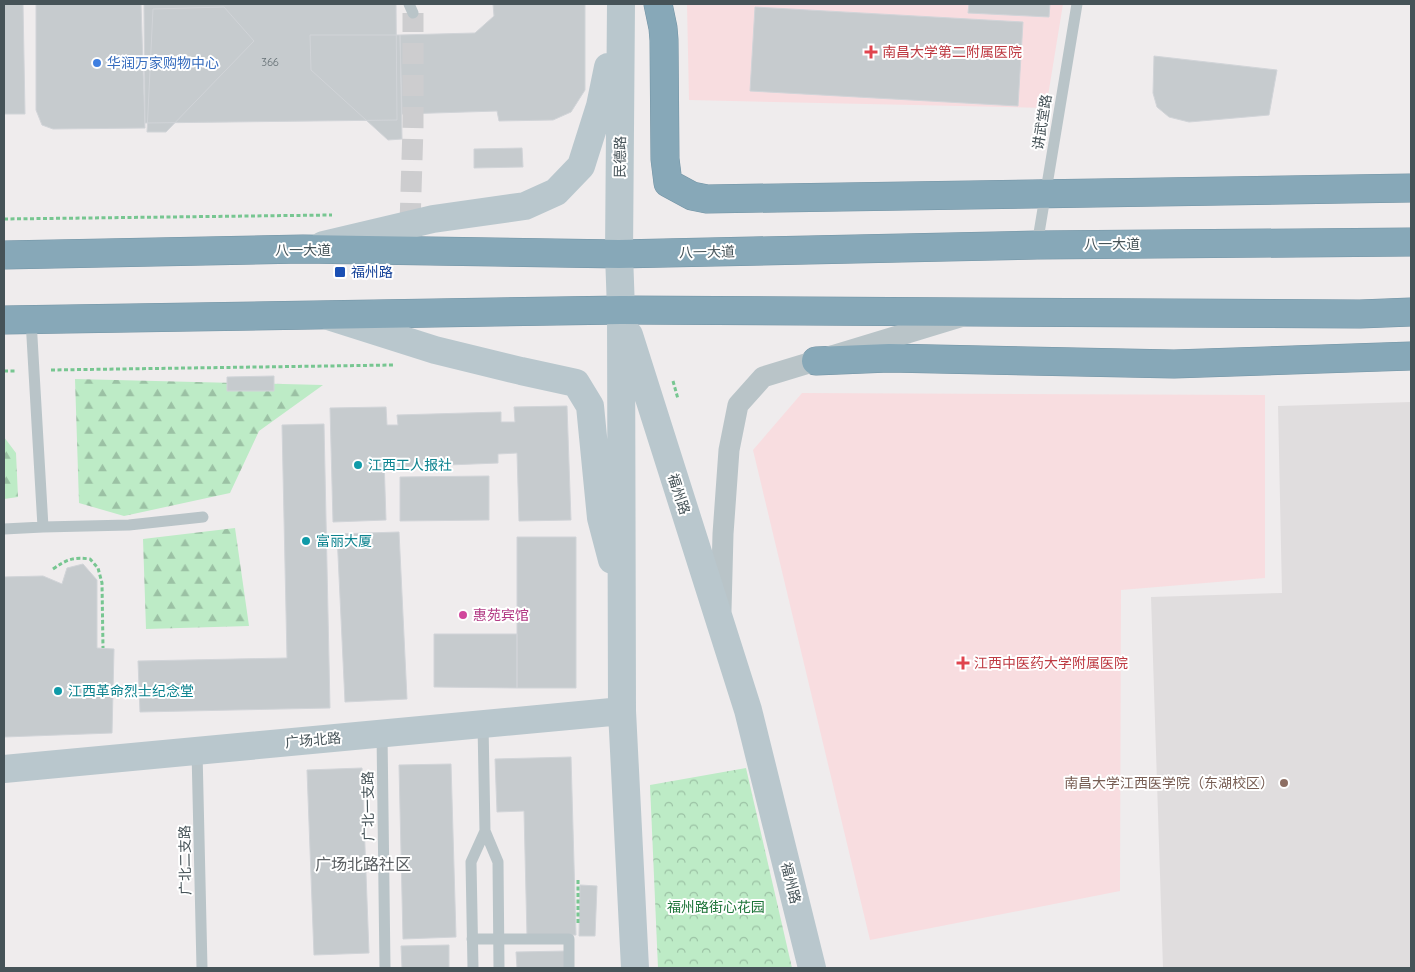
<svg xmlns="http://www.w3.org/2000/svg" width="1415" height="972" font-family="Quicksand,'Noto Sans SC',sans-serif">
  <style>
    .education { fill: #e0ddde }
    .medical { fill: #f8dde0 }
    .forest { fill: url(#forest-firs) }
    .park { fill: url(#park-crowns) }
    .building { fill: #c6cbce; stroke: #d1d4d8 }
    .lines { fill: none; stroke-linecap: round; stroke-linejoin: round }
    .street-tunnel { stroke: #cdcdcf; stroke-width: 21; stroke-dasharray: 21 11; stroke-linecap: butt }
    .highway-casing { stroke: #7293a4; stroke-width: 29 }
    .path { stroke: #77c691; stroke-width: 3; stroke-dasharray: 4 2.5; stroke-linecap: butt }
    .lane { stroke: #b9c4c8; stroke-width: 11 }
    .street { stroke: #b9c4c8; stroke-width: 21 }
    .secondary { stroke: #b9c7cd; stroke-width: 28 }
    .highway { stroke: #87a8b8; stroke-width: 28 }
    .health-dot { fill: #e0444e; stroke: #fff; stroke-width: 2 }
    .shop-dot { fill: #3f7fe0; stroke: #fff; stroke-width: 2 }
    .transit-dot { fill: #1a4fb4; stroke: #fff; stroke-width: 2 }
    .culture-dot { fill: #0f9aa8; stroke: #fff; stroke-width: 2 }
    .hotel-dot { fill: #d1479c; stroke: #fff; stroke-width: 2 }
    .education-dot { fill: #8d6e63; stroke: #fff; stroke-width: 2 }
    .labels { text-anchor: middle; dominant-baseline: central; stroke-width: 4; stroke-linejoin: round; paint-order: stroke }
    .number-label { font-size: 11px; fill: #667176 }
    .health-label { font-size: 14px; fill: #be3a42; stroke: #fff; text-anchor: start }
    .shop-label { font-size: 14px; fill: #366cbe; stroke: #fff; text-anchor: start }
    .street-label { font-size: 14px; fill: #465358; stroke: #fff }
    .transit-label { font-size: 14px; fill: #164399; stroke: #fff; text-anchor: start }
    .culture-label { font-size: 14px; fill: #0d838f; stroke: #fff; text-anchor: start }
    .hotel-label { font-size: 14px; fill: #b23c85; stroke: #fff; text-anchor: start }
    .education-label { font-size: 14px; fill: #785e54; stroke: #fff; text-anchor: end }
    .park-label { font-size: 14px; fill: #1d7438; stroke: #fff }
    .quarter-label { font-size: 16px; fill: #5a5e61; stroke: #fff }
  </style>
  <defs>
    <pattern id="forest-firs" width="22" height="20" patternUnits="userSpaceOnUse" patternTransform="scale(1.25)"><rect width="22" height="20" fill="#bdebc6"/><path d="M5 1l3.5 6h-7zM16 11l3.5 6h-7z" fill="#9bc1a4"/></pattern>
    <pattern id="park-crowns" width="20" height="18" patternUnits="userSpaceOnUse" patternTransform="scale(1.25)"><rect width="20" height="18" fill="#bdebc6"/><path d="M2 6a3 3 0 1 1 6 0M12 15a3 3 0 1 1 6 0" fill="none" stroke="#9bc1a4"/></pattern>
  </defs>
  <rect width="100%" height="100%" fill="#efeced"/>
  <path class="education" d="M 1411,402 L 1411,968 L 1163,968 L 1151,597 L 1282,593 L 1278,406 Z"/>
  <path class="medical" d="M 687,4 L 1063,4 L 1046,108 L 689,100 Z
    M 802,393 L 1265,395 L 1265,578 L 1121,590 L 1120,891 L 870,940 L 753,450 Z"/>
  <path class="forest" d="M 75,379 L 323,385 L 259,431 L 230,493 L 124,516 L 79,503 Z
    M 4,437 L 16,453 L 18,497 L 4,499 Z
    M 235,528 L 249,626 L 146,629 L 143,539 Z"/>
  <path class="park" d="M 746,768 L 792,968 L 658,968 L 650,785 Z"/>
  <path class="building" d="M 4,4 L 23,4 L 25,114 L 4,114 Z
    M 36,4 L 141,4 L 145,128 L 53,129 L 42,125 L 36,110 Z
    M 144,4 L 396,4 L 397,120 L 145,123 Z
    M 493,4 L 585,4 L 585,90 L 571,112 L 553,120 L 499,121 L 497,111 L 402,114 L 400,35 L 475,33 L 494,16 Z
    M 969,4 L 1050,4 L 1049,17 L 968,13 Z
    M 224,7 L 254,41 L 166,132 L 147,132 L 153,9 Z
    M 755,7 L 1023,22 L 1018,106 L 750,91 Z
    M 310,35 L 400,35 L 402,139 L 388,140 L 311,70 Z
    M 1154,56 L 1277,70 L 1269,115 L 1189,122 L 1169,117 L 1157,107 L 1153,93 Z
    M 522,148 L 523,167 L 474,168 L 474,149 Z
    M 274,376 L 274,391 L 227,391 L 227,377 Z
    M 567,406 L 571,520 L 519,521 L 517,453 L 498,454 L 498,463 L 398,467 L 398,458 L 384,459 L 386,520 L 333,522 L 330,408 L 386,407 L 387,425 L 398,425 L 397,415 L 501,412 L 501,422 L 515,422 L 514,407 Z
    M 324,424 L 330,708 L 140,712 L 138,661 L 287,658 L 282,425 Z
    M 489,476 L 489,520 L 400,521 L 400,477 Z
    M 399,532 L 407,699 L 345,702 L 337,534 Z
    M 517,537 L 576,537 L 576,688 L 517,688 Z
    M 83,564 L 97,580 L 97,648 L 114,649 L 112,733 L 4,737 L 4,577 L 43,576 L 62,584 L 67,568 Z
    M 434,634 L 517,634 L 517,688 L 434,687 Z
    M 571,757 L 576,935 L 527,936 L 524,811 L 497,812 L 495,759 Z
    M 451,764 L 456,937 L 403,939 L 399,765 Z
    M 362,768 L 369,953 L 314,955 L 307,770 Z
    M 580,885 L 597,886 L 595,936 L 579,936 Z
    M 449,945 L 449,968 L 402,968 L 401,946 Z
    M 568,951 L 568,968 L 517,968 L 516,952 Z"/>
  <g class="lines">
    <path class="street-tunnel" d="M 410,224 L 413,127 L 413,13"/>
    <defs>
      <path id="highway" d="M 658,4 L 663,28 L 664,40 L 665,159 L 668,183 L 692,196 L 707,199 L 1411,188
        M 4,255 L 303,249 L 619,254 L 1037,245 L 1411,242
        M 4,320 L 621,310 L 1360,314 L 1411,312
        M 816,361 L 889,358 L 1174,364 L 1411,356"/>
    </defs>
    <use href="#highway" class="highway-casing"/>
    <path class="path" d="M 4,219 L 332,215
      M 51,370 L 395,365
      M 4,371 L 17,371
      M 673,381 L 678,399
      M 53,569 C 67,559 74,557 90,559 L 98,568 L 102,583 L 103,648
      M 578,880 L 578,925"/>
    <path class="lane" d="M 409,4 L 413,13
      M 1037,245 L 1077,4
      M 31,320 L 43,527 L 129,525 L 203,517
      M 4,529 L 43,527
      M 382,733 L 385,968
      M 197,751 L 202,968
      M 485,831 L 498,862 L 499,968
      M 472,939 L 569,939 L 569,968
      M 473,968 L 471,862 L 485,831 L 483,724"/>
    <path class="street" d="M 721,610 L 723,534 L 729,450 L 738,405 L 763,377 L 960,317"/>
    <path class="secondary" d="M 621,4 L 619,254 L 621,310 L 622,711 L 635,968
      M 323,245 L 433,219 L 525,206 L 556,192 L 581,166 L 600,106 L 608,67
      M 331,317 L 435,350 L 521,371 L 576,383 L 590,406 L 601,518 L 612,560
      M 629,335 L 748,710 L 812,968
      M 4,769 L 622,711"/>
    <use href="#highway" class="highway"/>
  </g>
  <g class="health-dot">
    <path d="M868.5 44.5h5v5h5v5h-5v5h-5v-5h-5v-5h5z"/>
    <path d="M960.5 655.5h5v5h5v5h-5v5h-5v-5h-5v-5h5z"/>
  </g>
  <circle class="shop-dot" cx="97" cy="63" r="5"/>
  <rect class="transit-dot" x="334" y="266" width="12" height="12" rx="2.5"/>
  <g class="culture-dot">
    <circle cx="358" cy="465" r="5"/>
    <circle cx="306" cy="541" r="5"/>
    <circle cx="58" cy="691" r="5"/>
  </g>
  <circle class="hotel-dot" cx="463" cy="615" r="5"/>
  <circle class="education-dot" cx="1284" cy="783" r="5"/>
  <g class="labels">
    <g class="number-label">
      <text x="270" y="62">366</text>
    </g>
    <g class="health-label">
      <text x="882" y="52">南昌大学第二附属医院</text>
      <text x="974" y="663">江西中医药大学附属医院</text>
    </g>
    <g class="shop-label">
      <text x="107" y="63">华润万家购物中心</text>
    </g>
    <g class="street-label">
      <text transform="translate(1042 122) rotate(-81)">讲武堂路</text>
      <text transform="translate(620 157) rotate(-89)">民德路</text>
      <text x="1112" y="244">八一大道</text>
      <text x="303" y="250">八一大道</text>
      <text transform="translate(707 252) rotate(-1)">八一大道</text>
      <text transform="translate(679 494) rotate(72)">福州路</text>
      <text transform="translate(313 740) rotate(-5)">广场北路</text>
      <text transform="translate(368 806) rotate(-91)">广北一支路</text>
      <text transform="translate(185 860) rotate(-91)">广北二支路</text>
      <text transform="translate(791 883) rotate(76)">福州路</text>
    </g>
    <g class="transit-label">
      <text x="351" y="272">福州路</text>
    </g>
    <g class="culture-label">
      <text x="368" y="465">江西工人报社</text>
      <text x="316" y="541">富丽大厦</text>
      <text x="68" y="691">江西革命烈士纪念堂</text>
    </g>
    <g class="hotel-label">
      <text x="473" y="615">惠苑宾馆</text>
    </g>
    <g class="education-label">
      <text x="1274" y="783">南昌大学江西医学院（东湖校区）</text>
    </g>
    <g class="park-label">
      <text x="716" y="907">福州路街心花园</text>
    </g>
    <g class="quarter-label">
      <text x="363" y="864">广场北路社区</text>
    </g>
  </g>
  <rect width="1415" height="972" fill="none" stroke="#465358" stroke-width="10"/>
</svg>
